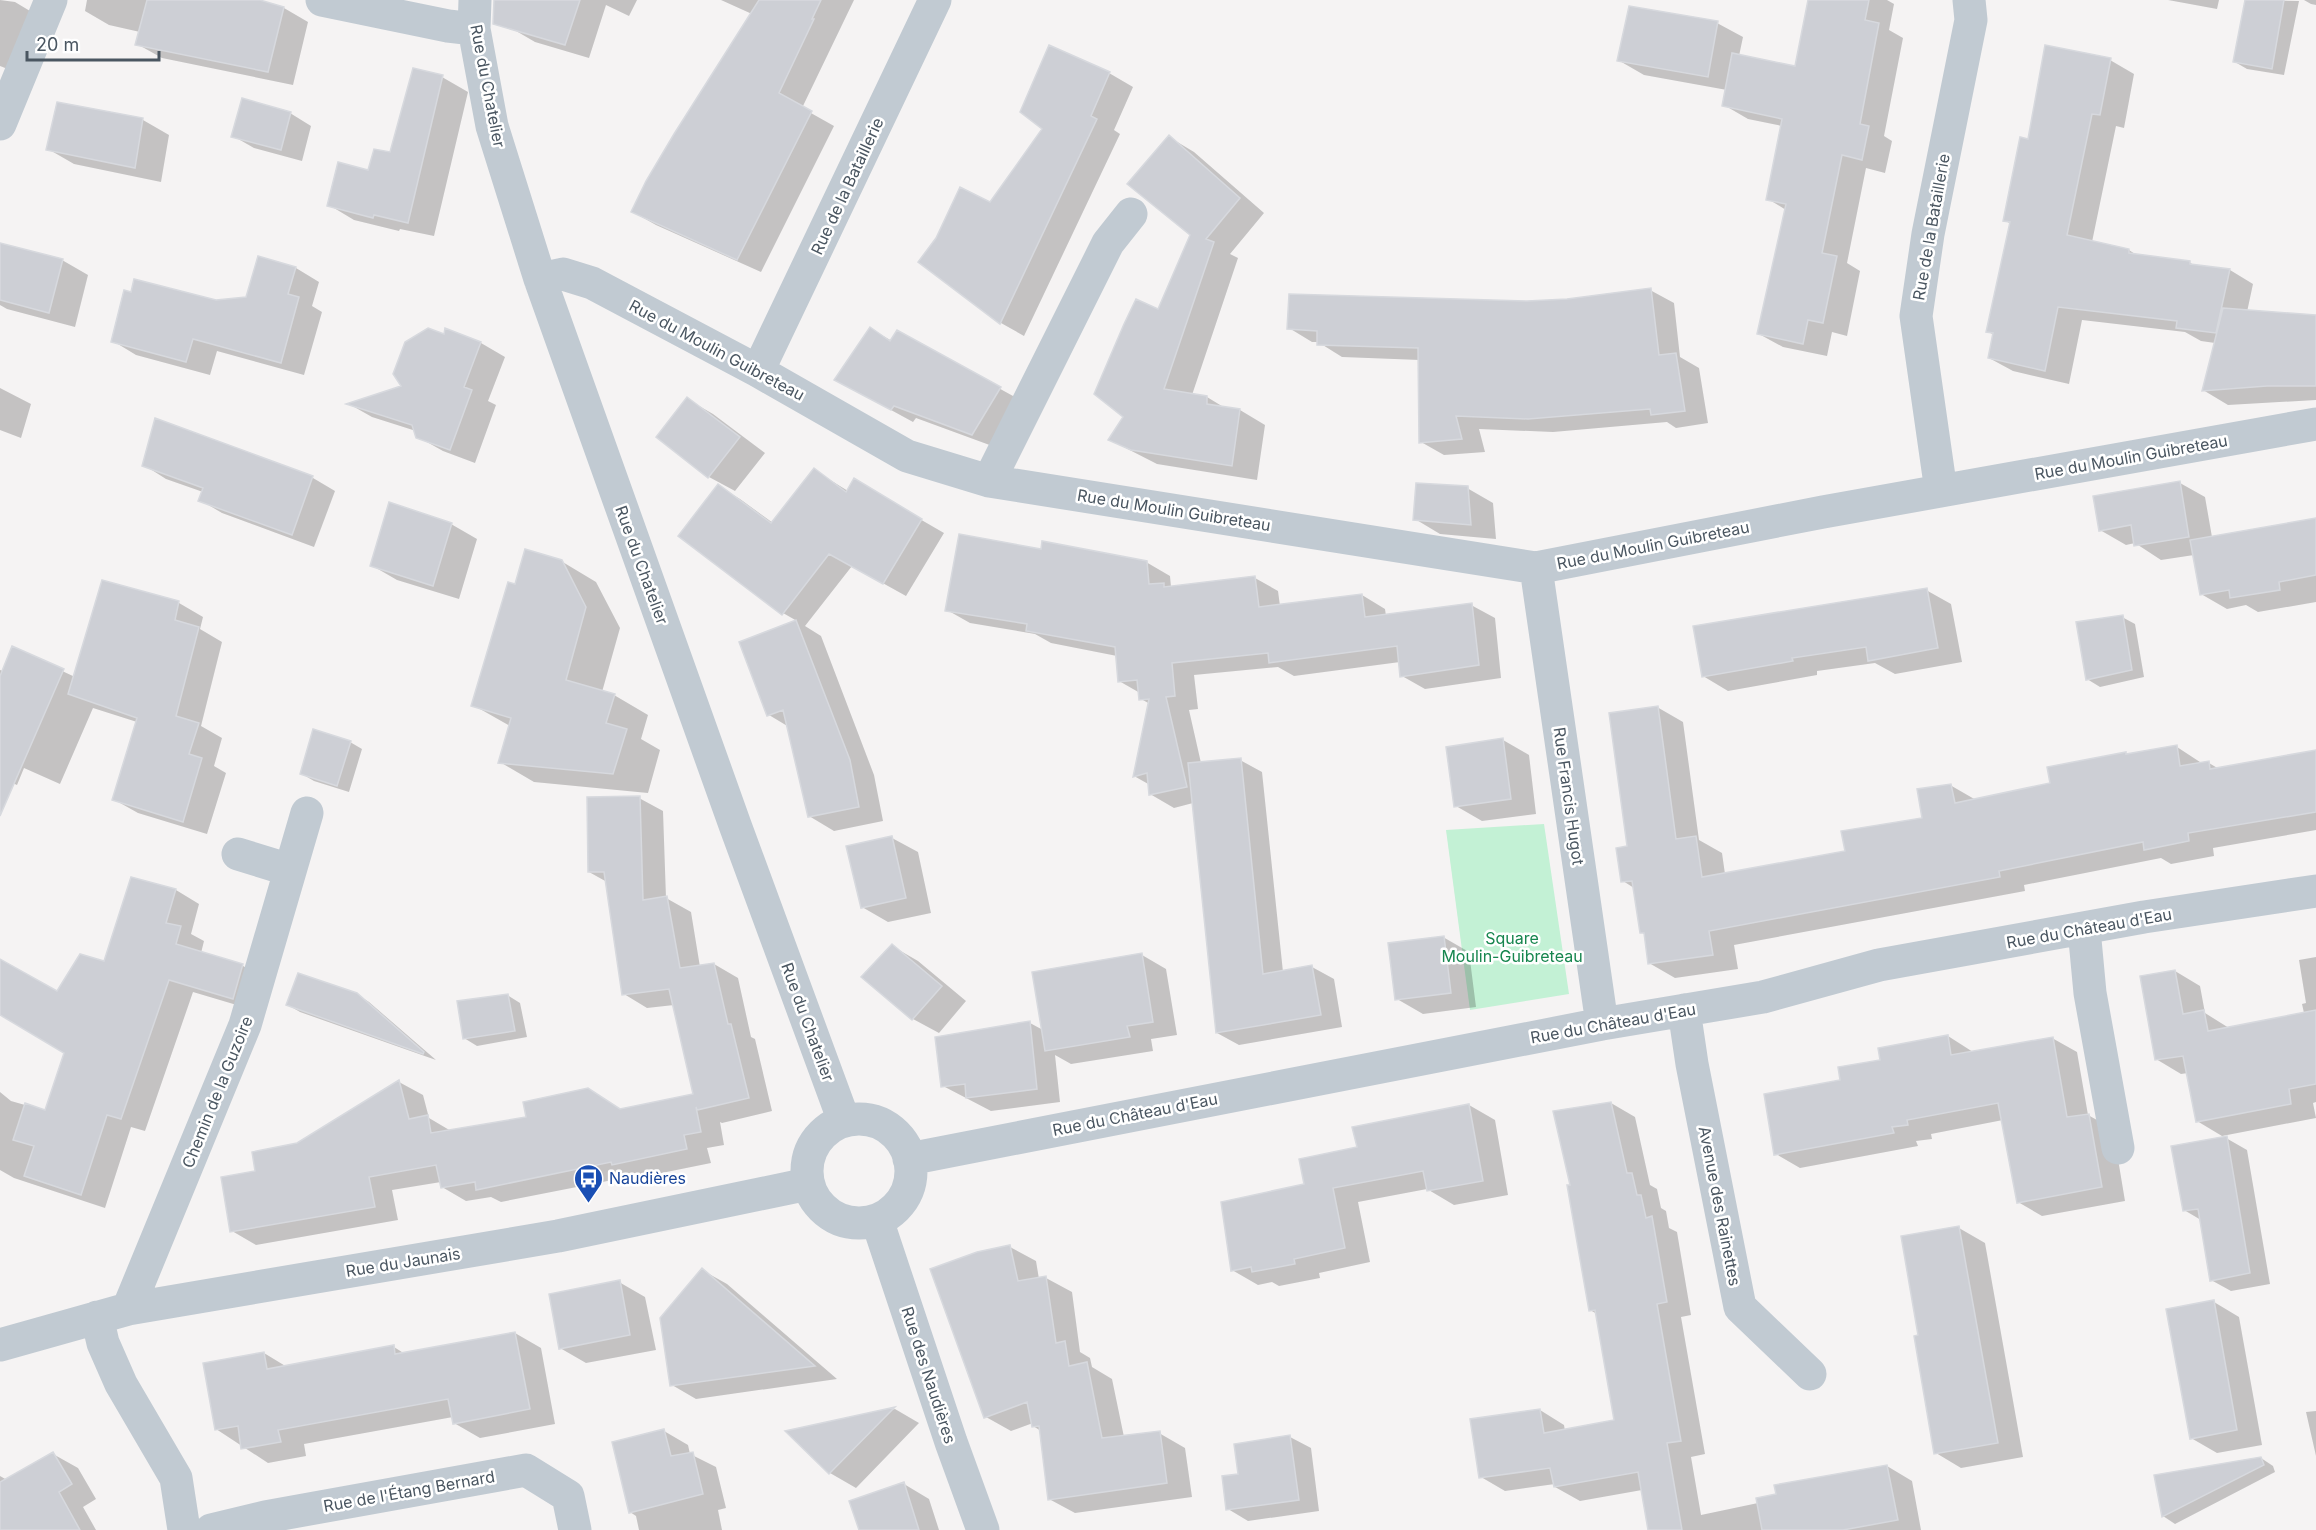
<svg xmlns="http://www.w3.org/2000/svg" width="2316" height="1530" font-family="Inter,sans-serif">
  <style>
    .green { fill: #c3f1d5 }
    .shadow { fill: #0003 }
    .building { fill: #cdcfd5; stroke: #d7d9de; stroke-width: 1.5 }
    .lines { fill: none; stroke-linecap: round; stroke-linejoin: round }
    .minor { stroke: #c1cad2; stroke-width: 33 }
    .labels { text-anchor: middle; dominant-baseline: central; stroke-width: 5; stroke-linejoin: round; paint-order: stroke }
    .street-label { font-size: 16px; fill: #4a5661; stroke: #fff }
    .park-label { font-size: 16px; fill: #17864f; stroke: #fff }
    .transit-label { font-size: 16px; fill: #164399; stroke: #fff; text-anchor: start }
  </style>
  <rect width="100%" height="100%" fill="#f5f3f3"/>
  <path class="green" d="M 1544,824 L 1569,994 L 1470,1010 L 1446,830 Z"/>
  <path class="shadow" d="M 0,0 L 15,2 L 40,17 L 18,73 L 0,66 Z
    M 87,0 L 251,0 L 284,8 L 308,22 L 293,85 L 162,58 L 137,44 L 140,32 L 109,25 L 85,11 Z
    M 511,0 L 637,0 L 629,16 L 606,5 L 589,58 L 535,42 L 511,28 Z
    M 721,0 L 854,0 L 802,108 L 834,126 L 761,272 L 656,225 L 633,212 L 752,14 Z
    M 1810,0 L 1887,0 L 1894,4 L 1889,30 L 1903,38 L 1884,136 L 1892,141 L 1885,173 L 1866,168 L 1847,263 L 1860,271 L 1847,336 L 1832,332 L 1827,356 L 1783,347 L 1759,334 L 1786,210 L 1768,199 L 1782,126 L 1748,119 L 1724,105 L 1727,90 L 1644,75 L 1618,60 L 1717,23 L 1743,37 L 1739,56 L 1796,68 Z
    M 2168,0 L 2219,0 L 2217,9 Z
    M 2246,0 L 2299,1 L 2284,75 L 2247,69 L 2235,62 Z
    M 2304,0 L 2316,0 L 2316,5 L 2311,4 Z
    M 2110,60 L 2134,74 L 2124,128 L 2116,126 L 2092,242 L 2129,250 L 2138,256 L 2189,262 L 2197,267 L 2230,270 L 2253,284 L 2247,312 L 2316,317 L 2316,400 L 2228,405 L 2203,390 L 2215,343 L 2201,341 L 2185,332 L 2082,320 L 2069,384 L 2013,371 L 1989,358 L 1994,335 L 1987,331 L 2011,224 L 2004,220 L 2029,141 Z
    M 1109,73 L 1133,87 L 1114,130 L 1120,134 L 1024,336 L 1001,323 L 920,261 L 991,204 Z
    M 442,77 L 468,92 L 434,236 L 400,229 L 399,231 L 354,220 L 329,205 L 392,154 Z
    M 58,104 L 143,120 L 169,135 L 161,182 L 74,164 L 48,149 Z
    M 290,113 L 311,126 L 302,161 L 254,148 L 233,136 Z
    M 1169,137 L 1194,152 L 1264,213 L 1230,254 L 1238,258 L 1192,395 L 1207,397 L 1225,408 L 1240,410 L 1265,425 L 1257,480 L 1157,464 L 1110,440 L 1125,416 L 1158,311 L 1192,235 Z
    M 0,244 L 62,260 L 88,275 L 75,327 L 7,309 L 0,305 Z
    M 296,268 L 319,282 L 312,306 L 322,312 L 304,375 L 217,351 L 210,375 L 136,355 L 113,341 L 216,302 L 247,298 Z
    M 1650,290 L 1674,303 L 1680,357 L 1699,368 L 1708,423 L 1676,428 L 1667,422 L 1553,432 L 1479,429 L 1485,452 L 1444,455 L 1421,442 L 1420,360 L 1342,357 L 1318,342 L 1312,342 L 1289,328 L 1527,302 L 1568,301 Z
    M 871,329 L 892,341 L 897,332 L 1022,401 L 995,447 L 916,418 L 913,422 L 858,392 Z
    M 445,336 L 481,343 L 505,357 L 488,401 L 496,405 L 475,463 L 443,451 L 418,437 L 416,431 L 372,417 L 349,404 L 404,387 Z
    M 0,388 L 31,404 L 21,438 L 0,430 Z
    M 687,399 L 713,414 L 765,453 L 735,491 L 709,477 L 658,436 Z
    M 156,420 L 313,478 L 335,491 L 314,547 L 222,513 L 200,500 L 203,492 L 166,479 L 144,465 Z
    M 814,470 L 848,491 L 854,481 L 944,533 L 906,596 L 852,566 L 805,626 L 821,636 L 874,775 L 883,821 L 834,831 L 809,816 L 789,727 L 769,715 L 741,643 L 797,621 L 783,613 L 718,486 L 740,499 L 773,523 Z
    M 2180,483 L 2205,497 L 2212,537 L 2316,519 L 2316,602 L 2258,612 L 2246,605 L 2227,609 L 2201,594 L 2194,555 L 2161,560 L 2135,543 L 2126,545 L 2100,530 Z
    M 1467,488 L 1493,503 L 1496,539 L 1440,534 L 1415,519 Z
    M 451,524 L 477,539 L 459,599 L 397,580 L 371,565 Z
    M 1042,551 L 1146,562 L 1170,576 L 1171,587 L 1255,578 L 1278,591 L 1280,606 L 1362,595 L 1385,609 L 1386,616 L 1471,605 L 1495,618 L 1501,678 L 1425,689 L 1402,676 L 1400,662 L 1294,676 L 1278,667 L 1194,675 L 1198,709 L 1189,710 L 1201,763 L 1240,760 L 1262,772 L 1283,972 L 1312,967 L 1334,979 L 1342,1027 L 1239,1045 L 1217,1033 L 1193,803 L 1174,808 L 1150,794 L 1150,785 L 1134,776 L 1150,704 L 1141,699 L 1140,693 L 1119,681 L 1117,656 L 1051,643 L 1035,634 L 970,623 L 947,610 Z
    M 561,561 L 596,582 L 620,628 L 602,692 L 614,695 L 648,715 L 641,739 L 660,750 L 648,793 L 534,782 L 500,762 L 510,726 L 473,705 L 516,586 Z
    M 103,582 L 179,603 L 203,617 L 200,629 L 222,642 L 201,726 L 222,738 L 214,766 L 226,773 L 207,834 L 138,813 L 113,799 L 137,722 L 93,708 L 60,784 L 24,768 L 17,785 L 0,777 L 0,670 L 3,671 L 13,648 L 75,677 Z
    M 1926,590 L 1951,604 L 1962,662 L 1895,674 L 1875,663 L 1817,671 L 1817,675 L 1728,691 L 1703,676 Z
    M 2122,617 L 2135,624 L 2144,677 L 2100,687 L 2087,679 Z
    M 1657,707 L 1683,722 L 1699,840 L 1722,853 L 1725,874 L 1846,852 L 1924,819 L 1950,785 L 1976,800 L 2051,784 L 2125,753 L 2129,755 L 2177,747 L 2203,764 L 2209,763 L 2219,769 L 2316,751 L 2316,830 L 2213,848 L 2214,856 L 2171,864 L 2161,858 L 2024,885 L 2025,891 L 1734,945 L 1738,969 L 1675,978 L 1649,963 L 1646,935 L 1641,932 L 1634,888 L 1623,881 Z
    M 1503,740 L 1529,755 L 1536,814 L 1482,821 L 1456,806 Z
    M 350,742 L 362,749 L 349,792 L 314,781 L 302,774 Z
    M 639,798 L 663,811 L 666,898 L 691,912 L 700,967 L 714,964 L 738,978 L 751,1037 L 755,1039 L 772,1111 L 722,1123 L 720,1122 L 724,1145 L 707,1148 L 711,1163 L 637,1178 L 633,1176 L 501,1202 L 491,1197 L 466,1201 L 442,1187 L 441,1182 L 392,1190 L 398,1220 L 256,1245 L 232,1231 L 257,1173 L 297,1145 L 399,1082 L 423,1095 L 429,1118 L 451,1131 L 528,1118 L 588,1090 L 622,1110 L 695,1095 L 674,1005 L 647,1008 L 624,994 L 607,882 L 589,872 Z
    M 892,838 L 918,852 L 931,913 L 888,922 L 862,907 Z
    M 132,879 L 176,890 L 199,904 L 191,934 L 204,941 L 201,953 L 243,966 L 266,979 L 257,1011 L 193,992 L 145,1131 L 131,1127 L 105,1208 L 14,1178 L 0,1170 L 0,1092 L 11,1101 L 46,1111 L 105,963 Z
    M 1443,937 L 1469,952 L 1476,1007 L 1423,1014 L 1397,999 Z
    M 892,946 L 918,961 L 966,1001 L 939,1033 L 913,1019 Z
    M 1142,955 L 1166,969 L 1177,1035 L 1151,1039 L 1153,1051 L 1071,1064 L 1055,1055 L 1060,1102 L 991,1111 L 943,1086 L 1030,1023 L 1043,1030 Z
    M 2316,957 L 2316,1102 L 2313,1103 L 2316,1118 L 2222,1136 L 2197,1121 L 2188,1073 L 2181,1074 L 2156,1059 L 2175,971 L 2200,986 L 2205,1013 L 2229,1028 L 2304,1013 L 2302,1004 L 2306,1003 L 2299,960 Z
    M 356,994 L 369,1002 L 436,1060 L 300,1012 L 288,1005 Z
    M 507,995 L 520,1003 L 527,1037 L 477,1046 L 464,1038 Z
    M 1948,1036 L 1973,1052 L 2052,1038 L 2077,1052 L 2088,1115 L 2113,1129 L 2125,1201 L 2042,1216 L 2018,1202 L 2003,1120 L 1931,1134 L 1932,1139 L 1916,1141 L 1918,1146 L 1800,1168 L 1776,1154 L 1841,1081 L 1881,1061 Z
    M 1611,1103 L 1635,1117 L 1650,1185 L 1657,1189 L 1661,1208 L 1666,1211 L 1669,1228 L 1677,1232 L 1691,1315 L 1681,1317 L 1705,1454 L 1691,1457 L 1701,1515 L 1758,1503 L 1887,1466 L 1912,1481 L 1921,1530 L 1649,1530 L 1642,1490 L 1580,1501 L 1555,1487 L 1555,1484 L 1505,1491 L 1481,1477 L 1540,1410 L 1564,1425 L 1565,1431 L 1616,1421 L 1597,1314 L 1590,1310 L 1571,1186 Z
    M 1469,1105 L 1495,1120 L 1508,1195 L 1454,1205 L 1427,1189 L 1358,1202 L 1370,1262 L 1319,1273 L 1320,1278 L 1279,1286 L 1272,1282 L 1258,1285 L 1232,1270 L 1306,1185 L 1358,1148 Z
    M 2226,1138 L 2247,1150 L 2270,1284 L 2231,1291 L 2211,1280 L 2201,1220 L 2184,1210 Z
    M 1959,1228 L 1985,1243 L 2023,1457 L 1961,1468 L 1936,1453 L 1920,1336 Z
    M 1010,1247 L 1036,1261 L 1039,1279 L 1046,1278 L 1072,1292 L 1080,1352 L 1090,1358 L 1092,1367 L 1112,1379 L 1124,1437 L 1159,1433 L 1185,1448 L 1192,1497 L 1075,1513 L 1049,1499 L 1041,1431 L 1033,1426 L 1033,1423 L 1011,1431 L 986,1417 Z
    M 702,1270 L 727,1284 L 837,1379 L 696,1399 L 672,1385 Z
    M 619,1282 L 645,1297 L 656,1350 L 586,1363 L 560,1348 Z
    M 2214,1302 L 2239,1317 L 2262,1445 L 2217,1453 L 2191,1438 Z
    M 515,1333 L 541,1348 L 555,1424 L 480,1438 L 454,1423 L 453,1417 L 304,1444 L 306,1456 L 268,1463 L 216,1429 L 264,1353 L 287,1367 L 394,1347 L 405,1354 Z
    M 895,1409 L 919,1423 L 856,1488 L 830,1473 L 788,1432 Z
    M 2316,1411 L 2316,1456 L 2306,1412 Z
    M 664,1431 L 688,1445 L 690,1454 L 716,1467 L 726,1508 L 718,1510 L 722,1530 L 639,1530 L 636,1516 L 630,1512 Z
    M 1290,1437 L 1311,1448 L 1319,1511 L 1248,1521 L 1228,1509 L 1240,1475 Z
    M 53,1454 L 78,1468 L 96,1499 L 83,1507 L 96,1530 L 0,1530 L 0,1476 L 7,1480 Z
    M 2261,1458 L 2273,1466 L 2275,1472 L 2175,1524 L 2163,1516 Z
    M 904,1484 L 929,1499 L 939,1530 L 860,1530 Z"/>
  <path class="building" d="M 147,0 L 260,0 L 284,7 L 268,72 L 135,45 Z
    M 494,0 L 580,0 L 565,45 L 493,24 Z
    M 759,0 L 821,0 L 812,19 L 814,19 L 779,93 L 812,111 L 737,260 L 631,212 L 646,181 L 674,134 Z
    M 1808,0 L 1869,0 L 1865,20 L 1879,23 L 1860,124 L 1869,126 L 1862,160 L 1842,155 L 1822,253 L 1837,256 L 1823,323 L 1808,320 L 1803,344 L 1757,334 L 1786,204 L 1766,200 L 1782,119 L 1722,106 L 1732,53 L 1795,66 Z
    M 2245,0 L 2284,0 L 2272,69 L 2233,62 Z
    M 1629,6 L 1718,21 L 1708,77 L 1617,61 Z
    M 1049,45 L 1110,72 L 1091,116 L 1097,119 L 1000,324 L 918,262 L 936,238 L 960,187 L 990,202 L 1042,129 L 1020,112 Z
    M 2045,45 L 2111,58 L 2100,115 L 2092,114 L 2067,235 L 2129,249 L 2129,253 L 2190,261 L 2190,264 L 2230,269 L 2216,333 L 2176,328 L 2177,321 L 2058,307 L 2045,371 L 1988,358 L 1993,333 L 1986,332 L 2010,222 L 2003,221 L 2020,137 L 2028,139 Z
    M 413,68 L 443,75 L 408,223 L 374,215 L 373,218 L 327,206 L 338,162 L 368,170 L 374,149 L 390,152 Z
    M 242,98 L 291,112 L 281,150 L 231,137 Z
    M 57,102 L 143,118 L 135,168 L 46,150 Z
    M 1169,135 L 1240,198 L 1206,239 L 1214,242 L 1164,389 L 1207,396 L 1207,404 L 1240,409 L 1232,466 L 1131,450 L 1108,440 L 1123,417 L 1094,394 L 1124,324 L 1136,299 L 1158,309 L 1190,235 L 1127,184 Z
    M 0,243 L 63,259 L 49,313 L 0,300 Z
    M 258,256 L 296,267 L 288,294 L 299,297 L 281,363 L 193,339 L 186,362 L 111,342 L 124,290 L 131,292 L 134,279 L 216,300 L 246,297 Z
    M 1651,288 L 1659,355 L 1676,353 L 1685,411 L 1651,415 L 1650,409 L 1528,419 L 1456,416 L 1462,439 L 1419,443 L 1418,348 L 1317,345 L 1317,331 L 1287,329 L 1289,294 L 1527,301 L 1567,299 Z
    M 2223,308 L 2316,315 L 2316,386 L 2267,386 L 2202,391 Z
    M 870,327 L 890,341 L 897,330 L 1001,387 L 972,435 L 894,406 L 891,410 L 834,380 Z
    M 428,328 L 444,334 L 445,328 L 481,342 L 464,387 L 472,390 L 450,450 L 416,438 L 412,425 L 346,404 L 401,386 L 393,374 L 405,342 Z
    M 687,397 L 740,437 L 708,478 L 656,437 Z
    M 155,418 L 313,476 L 292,535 L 198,501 L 203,488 L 142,466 Z
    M 814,468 L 846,492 L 854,478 L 922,519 L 883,584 L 829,554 L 782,615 L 678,536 L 718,484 L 771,523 Z
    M 2180,481 L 2189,537 L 2134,546 L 2131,525 L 2099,531 L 2093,496 Z
    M 1416,483 L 1468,486 L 1471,525 L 1413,520 Z
    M 389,502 L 452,523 L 433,586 L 370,566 Z
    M 2316,518 L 2316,575 L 2279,582 L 2280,590 L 2230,598 L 2229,590 L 2200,595 L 2190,540 Z
    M 959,534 L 1041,549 L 1042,541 L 1147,561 L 1149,584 L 1164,583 L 1164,587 L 1255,576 L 1259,607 L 1362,594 L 1365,617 L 1472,603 L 1479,665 L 1400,677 L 1397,646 L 1269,663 L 1268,653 L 1172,663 L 1175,696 L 1166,697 L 1187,787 L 1149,795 L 1147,773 L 1133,777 L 1149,699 L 1139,700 L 1137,680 L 1118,682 L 1115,647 L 1026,631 L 1027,624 L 945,611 Z
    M 525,549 L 562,560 L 586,607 L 566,680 L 615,694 L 606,723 L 627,729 L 613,774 L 498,763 L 511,718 L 471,706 L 508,582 L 515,584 Z
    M 102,580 L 179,601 L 175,620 L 199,627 L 176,716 L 199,723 L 189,754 L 202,758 L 183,822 L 112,800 L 137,718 L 68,694 Z
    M 1927,588 L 1938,648 L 1868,661 L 1866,647 L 1792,658 L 1793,661 L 1702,677 L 1693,626 Z
    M 2123,615 L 2132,670 L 2086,680 L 2076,622 Z
    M 796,620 L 850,760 L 859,807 L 808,817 L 783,710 L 767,716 L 739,642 Z
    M 12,646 L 64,669 L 0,816 L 0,676 Z
    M 1658,706 L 1676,839 L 1696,836 L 1702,877 L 1845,851 L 1841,831 L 1922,818 L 1917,789 L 1951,784 L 1955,803 L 2050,783 L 2047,767 L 2126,752 L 2126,754 L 2177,745 L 2180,766 L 2209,761 L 2210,769 L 2316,750 L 2316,812 L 2188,833 L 2189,841 L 2144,850 L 2143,842 L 1999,871 L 2000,877 L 1709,931 L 1713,955 L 1648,964 L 1644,933 L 1640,933 L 1632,881 L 1621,882 L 1616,848 L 1627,846 L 1609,713 Z
    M 313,729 L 351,741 L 337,786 L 300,774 Z
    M 1503,738 L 1511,799 L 1454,807 L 1446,747 Z
    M 1241,758 L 1263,974 L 1312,965 L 1321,1015 L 1216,1033 L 1188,763 Z
    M 640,796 L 643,900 L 667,896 L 680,968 L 714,963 L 728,1024 L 731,1024 L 749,1098 L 697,1110 L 696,1107 L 701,1132 L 684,1135 L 687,1149 L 612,1165 L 611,1162 L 476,1190 L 475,1182 L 441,1188 L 436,1165 L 369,1177 L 375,1207 L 230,1232 L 221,1177 L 255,1171 L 252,1152 L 297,1143 L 399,1080 L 409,1119 L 428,1115 L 431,1133 L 526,1117 L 523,1102 L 588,1088 L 620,1109 L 693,1094 L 669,989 L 622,995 L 604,872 L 588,872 L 587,797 Z
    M 892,836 L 906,898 L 861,908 L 846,846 Z
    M 131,877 L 176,889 L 166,923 L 181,926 L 176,944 L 243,964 L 233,999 L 169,980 L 121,1119 L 107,1115 L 81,1195 L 24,1176 L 34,1146 L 13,1140 L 25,1103 L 45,1110 L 64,1053 L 0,1015 L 0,959 L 57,991 L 80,954 L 104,961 Z
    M 1444,936 L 1451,993 L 1395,1000 L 1388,943 Z
    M 892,944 L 942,986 L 912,1020 L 861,977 Z
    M 1142,953 L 1153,1022 L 1127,1026 L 1130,1037 L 1045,1051 L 1032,972 Z
    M 2175,970 L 2183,1014 L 2204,1010 L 2208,1031 L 2316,1010 L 2316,1084 L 2289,1089 L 2291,1104 L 2196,1122 L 2183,1056 L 2155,1060 L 2140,976 Z
    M 298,973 L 357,993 L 424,1052 L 423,1054 L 286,1005 Z
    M 508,994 L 515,1031 L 463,1039 L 457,1001 Z
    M 1030,1021 L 1037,1089 L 966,1098 L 965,1084 L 941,1087 L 935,1037 Z
    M 1948,1035 L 1951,1055 L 2053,1037 L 2067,1117 L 2089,1114 L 2102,1187 L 2017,1203 L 1998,1103 L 1907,1120 L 1908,1125 L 1892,1127 L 1894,1133 L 1774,1155 L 1764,1094 L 1840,1080 L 1838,1067 L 1880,1060 L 1878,1048 Z
    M 1611,1102 L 1627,1173 L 1632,1173 L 1637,1195 L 1641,1195 L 1646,1218 L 1652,1216 L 1667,1302 L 1657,1304 L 1681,1441 L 1667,1443 L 1682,1530 L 1648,1530 L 1638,1472 L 1554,1487 L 1550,1468 L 1479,1478 L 1470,1419 L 1540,1409 L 1544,1433 L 1614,1420 L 1595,1310 L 1589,1311 L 1567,1185 L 1570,1185 L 1553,1111 Z
    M 1469,1104 L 1483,1181 L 1427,1191 L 1423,1171 L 1333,1188 L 1345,1248 L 1294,1259 L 1295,1264 L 1252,1272 L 1251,1267 L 1231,1271 L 1221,1202 L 1304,1184 L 1299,1159 L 1357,1147 L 1352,1127 Z
    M 2227,1136 L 2250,1273 L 2210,1281 L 2198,1209 L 2183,1211 L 2171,1146 Z
    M 1959,1226 L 1998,1443 L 1934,1454 L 1914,1336 L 1918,1335 L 1901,1236 Z
    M 1010,1245 L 1018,1281 L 1046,1276 L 1056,1343 L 1065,1341 L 1069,1366 L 1087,1362 L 1102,1438 L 1160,1431 L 1167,1483 L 1048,1500 L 1039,1426 L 1032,1427 L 1027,1402 L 984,1418 L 930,1269 L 977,1252 Z
    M 702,1268 L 815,1366 L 670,1386 L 660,1318 Z
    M 620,1280 L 630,1335 L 559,1349 L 549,1294 Z
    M 2214,1300 L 2237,1430 L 2190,1439 L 2166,1309 Z
    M 515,1332 L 530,1409 L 453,1424 L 448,1399 L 278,1430 L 281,1442 L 241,1449 L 238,1426 L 215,1430 L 203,1363 L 264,1352 L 267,1369 L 394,1345 L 395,1354 Z
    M 895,1407 L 829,1474 L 785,1431 Z
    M 664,1429 L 671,1456 L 693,1452 L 703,1494 L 629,1513 L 612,1442 Z
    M 1290,1435 L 1299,1500 L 1226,1510 L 1222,1476 L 1238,1474 L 1234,1444 Z
    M 53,1452 L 72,1484 L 59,1492 L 80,1530 L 0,1530 L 0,1482 Z
    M 2261,1457 L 2264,1465 L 2162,1517 L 2154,1475 Z
    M 1887,1465 L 1898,1520 L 1843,1530 L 1762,1530 L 1756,1498 L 1776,1494 L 1774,1485 Z
    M 904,1482 L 919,1530 L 859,1530 L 849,1501 Z"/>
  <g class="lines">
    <path class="minor" d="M 322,0 L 448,26 L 474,29
      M 475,0 L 474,29 L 492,126 L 540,279 L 735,825 L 844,1121
      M 0,124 L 51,0
      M 540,279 L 563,274 L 592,283 L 758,371 L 907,456 L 989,481 L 1536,568 L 1823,512 L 2316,424
      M 758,371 L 935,0
      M 989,481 L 1108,243 L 1131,214
      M 1941,491 L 1916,316 L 1928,234 L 1971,20 L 1969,0
      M 1536,568 L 1602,1024
      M 238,854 L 290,870
      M 2084,929 L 2090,993 L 2118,1148
      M 1684,1010 L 1692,1064 L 1740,1307 L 1810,1374
      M807 1171a52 52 0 1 1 104 0a52 52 0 1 1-104 0Z
      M 909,1159 L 1602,1024 L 1763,997 L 1879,965 L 2144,917 L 2316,891
      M 877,1220 L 951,1442 L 983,1530
      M 128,1309 L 245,1025 L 307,813
      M 97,1317 L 103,1343 L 121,1384 L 176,1478 L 184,1530
      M 0,1345 L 128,1309 L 558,1236 L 808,1184
      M 211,1530 L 265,1517 L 526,1470 L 568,1496 L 575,1530"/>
  </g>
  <defs>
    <symbol id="bus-pin" viewBox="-11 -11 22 30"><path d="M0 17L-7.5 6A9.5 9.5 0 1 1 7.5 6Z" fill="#1a4fb4" stroke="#fff"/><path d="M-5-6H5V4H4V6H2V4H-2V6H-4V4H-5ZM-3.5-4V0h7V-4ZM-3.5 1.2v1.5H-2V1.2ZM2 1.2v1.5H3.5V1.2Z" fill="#fff"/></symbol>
  </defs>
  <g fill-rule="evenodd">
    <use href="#bus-pin" x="572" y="1162" width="33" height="45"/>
  </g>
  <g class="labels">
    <g class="street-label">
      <text transform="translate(488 86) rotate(79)">Rue du Chatelier</text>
      <text transform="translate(847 186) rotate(-65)">Rue de la Bataillerie</text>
      <text transform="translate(1931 227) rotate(-80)">Rue de la Bataillerie</text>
      <text transform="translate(717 350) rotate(28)">Rue du Moulin Guibreteau</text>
      <text transform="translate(2131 457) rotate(-10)">Rue du Moulin Guibreteau</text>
      <text transform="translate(1174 510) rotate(9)">Rue du Moulin Guibreteau</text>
      <text transform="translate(1653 545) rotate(-11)">Rue du Moulin Guibreteau</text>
      <text transform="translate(642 565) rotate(70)">Rue du Chatelier</text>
      <text transform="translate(1569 796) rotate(82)">Rue Francis Hugot</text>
      <text transform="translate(2089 928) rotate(-10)">Rue du Château d'Eau</text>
      <text transform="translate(808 1022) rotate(70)">Rue du Chatelier</text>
      <text transform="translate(1613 1023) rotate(-10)">Rue du Château d'Eau</text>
      <text transform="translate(217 1092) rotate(-68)">Chemin de la Guzoire</text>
      <text transform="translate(1135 1114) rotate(-11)">Rue du Château d'Eau</text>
      <text transform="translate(1720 1206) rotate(79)">Avenue des Rainettes</text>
      <text transform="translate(403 1262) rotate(-9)">Rue du Jaunais</text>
      <text transform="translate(929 1375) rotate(72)">Rue des Naudières</text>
      <text transform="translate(409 1491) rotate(-10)">Rue de l'Étang Bernard</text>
    </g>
    <g class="park-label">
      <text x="1512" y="938">Square<tspan x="1512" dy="18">Moulin-Guibreteau</tspan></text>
    </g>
    <g class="transit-label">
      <text x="609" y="1178">Naudières</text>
    </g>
  </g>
  <path d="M27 51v9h132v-9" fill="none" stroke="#4a5661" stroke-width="3"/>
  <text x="36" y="51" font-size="18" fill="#4a5661" stroke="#ffffff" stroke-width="4.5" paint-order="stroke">20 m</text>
</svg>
